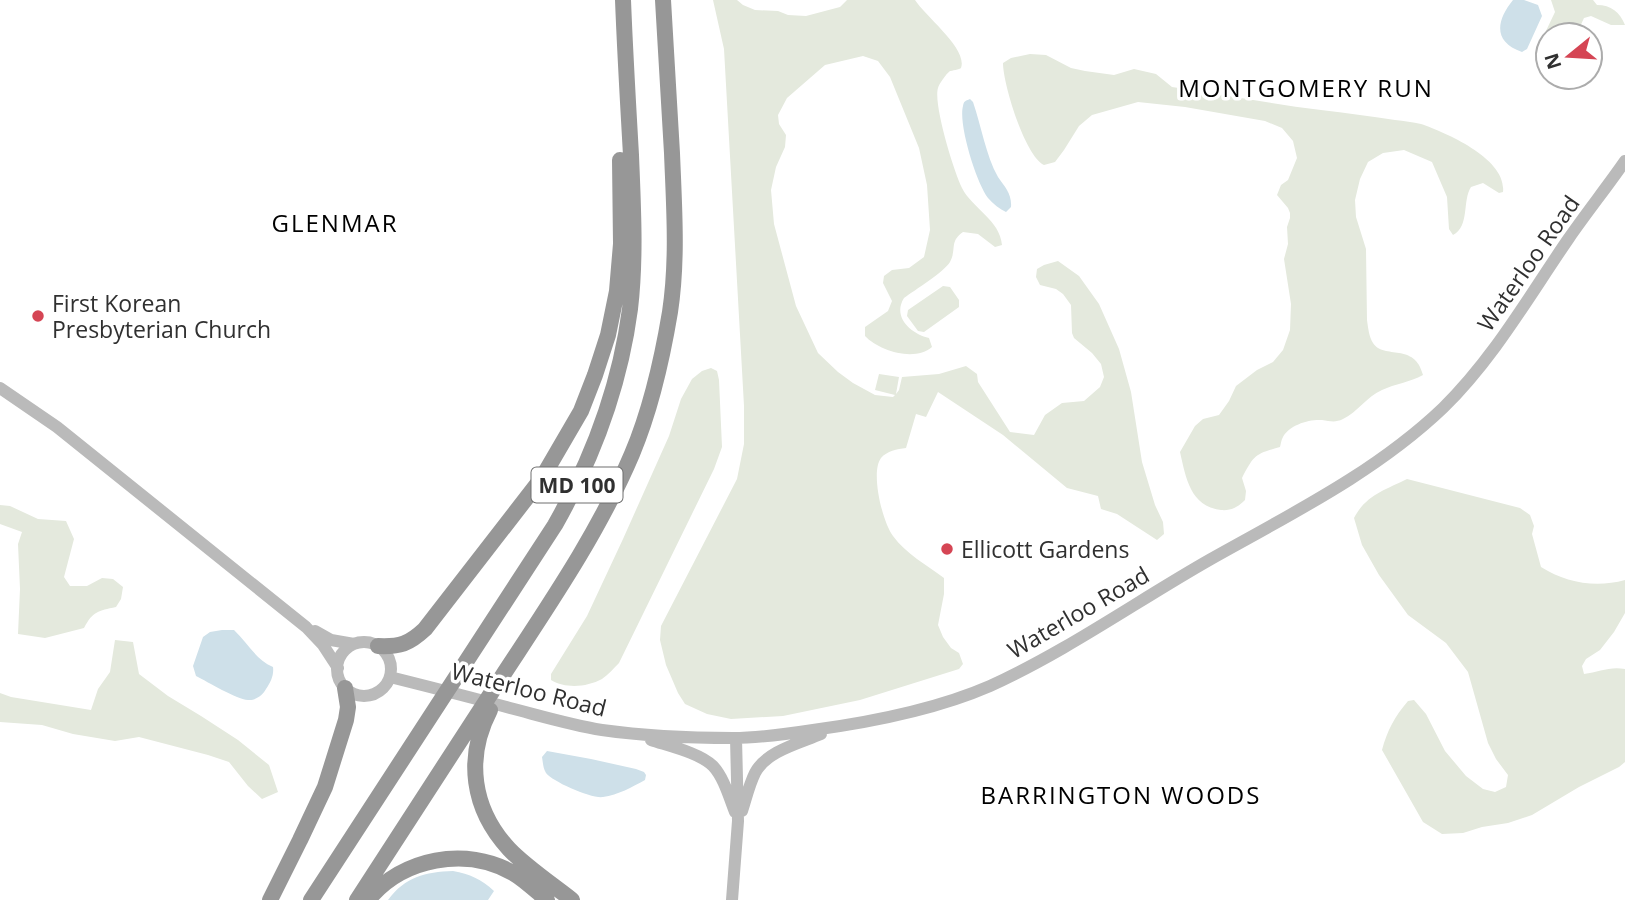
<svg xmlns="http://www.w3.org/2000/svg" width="1625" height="900" font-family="'Open Sans',sans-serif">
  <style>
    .green { fill: #e4e9dd }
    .water { fill: #cee0e9 }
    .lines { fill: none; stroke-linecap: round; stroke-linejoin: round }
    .secondary { stroke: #bababa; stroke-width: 12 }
    .highway { stroke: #979797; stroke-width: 16 }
    .poi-dot { fill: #d54554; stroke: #fff; stroke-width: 2.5 }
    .labels { text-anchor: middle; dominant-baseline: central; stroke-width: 7; stroke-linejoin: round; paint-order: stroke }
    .shield { fill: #fff; stroke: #6e6e6e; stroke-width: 2 }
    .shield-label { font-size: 21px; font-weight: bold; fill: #303030 }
    .street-label { font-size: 23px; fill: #303030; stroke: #fff }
    .poi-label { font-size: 23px; fill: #303030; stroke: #fff; text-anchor: start }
    .neighbourhood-label { font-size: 24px; letter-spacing: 2px; fill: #000; stroke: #fff }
  </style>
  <rect width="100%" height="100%" fill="#fff"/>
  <path class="green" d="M 713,0 L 737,0 L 743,5 L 755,10 L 778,11 L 788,15 L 806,16 L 840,7 L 847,0 L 915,0 C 926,17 968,49 961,68 C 960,69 951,71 950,71 C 946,74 939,84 938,88 C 933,104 954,172 962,188 C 972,208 1000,220 1002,245 L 995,247 L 978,234 L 963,232 C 949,242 957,249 950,262 C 944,272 915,290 904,298 C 892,317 911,334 929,338 L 932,347 C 915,362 879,351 865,336 L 865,327 L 888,311 L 892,301 L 883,283 L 884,276 L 892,270 L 909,268 L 924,257 L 930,230 L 927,185 L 919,148 L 890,77 L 878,61 L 863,56 L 825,65 L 787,98 L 778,115 L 779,124 L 786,135 L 785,147 L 776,167 L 771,190 L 774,224 L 796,306 L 818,353 L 838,372 L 853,383 L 875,395 L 893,397 L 895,395 L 875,390 L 879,374 L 899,377 L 896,394 L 899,390 L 902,377 L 939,374 L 966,366 L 977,374 L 978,382 L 1010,432 L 1034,435 L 1045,415 L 1062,403 L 1084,401 L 1100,387 L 1104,377 L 1101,364 L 1092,353 L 1074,338 L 1072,333 L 1071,305 L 1063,294 L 1056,289 L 1040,285 L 1036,277 L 1037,269 L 1044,265 L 1058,261 L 1079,276 L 1099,304 L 1119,349 L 1131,392 L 1142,462 L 1155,505 L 1163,522 L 1164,534 L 1157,540 L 1117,514 L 1101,509 L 1098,496 L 1067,488 L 1003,435 L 938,392 L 926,417 L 916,414 L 906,448 C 897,449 887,451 881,458 C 870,473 883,523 893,536 C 906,554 927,565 944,578 L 944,594 L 938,625 L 943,637 L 951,648 L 959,653 L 963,664 L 959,669 L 860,700 L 783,716 L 731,719 L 707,714 L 685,704 L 678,693 L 666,665 L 660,640 L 661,626 L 737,479 L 744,444 L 744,406 L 724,49 Z
    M 1551,0 L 1593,0 L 1597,5 C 1611,5 1620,12 1625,25 L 1611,25 L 1591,16 L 1584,18 L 1578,31 L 1579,35 L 1548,35 L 1547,47 L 1545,33 L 1555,12 Z
    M 1030,54 L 1046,55 L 1071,68 L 1085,71 L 1114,75 L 1134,69 L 1156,74 L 1172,87 C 1222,94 1271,104 1321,110 C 1346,113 1370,116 1395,120 C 1404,121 1413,122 1421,124 C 1447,133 1507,159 1503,192 L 1499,193 L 1483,183 L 1471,187 C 1462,201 1470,226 1453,235 L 1449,229 L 1447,197 L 1432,162 L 1404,150 L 1383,153 L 1368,162 L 1360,179 L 1355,200 L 1356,217 L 1366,249 L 1367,320 C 1368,327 1369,337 1373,343 C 1384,360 1415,342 1423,375 C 1410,382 1395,384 1382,390 C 1366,397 1358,412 1343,419 C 1335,423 1330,421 1322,420 C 1309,419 1289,425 1283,437 C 1281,440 1281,444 1280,447 C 1255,454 1254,455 1242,478 L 1246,491 L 1245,500 C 1238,507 1231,511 1221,510 C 1190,506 1186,478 1180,452 L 1195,426 L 1203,419 L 1219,415 L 1229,401 L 1236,386 L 1257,370 L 1273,362 L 1283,350 L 1290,330 L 1291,304 L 1284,259 L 1288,244 L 1287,227 L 1290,218 L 1290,213 L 1288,208 L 1277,195 L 1281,185 L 1288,180 L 1297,158 L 1293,141 L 1282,128 L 1265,121 L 1185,107 L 1138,102 L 1092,115 L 1079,126 L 1064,150 L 1055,162 L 1044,165 C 1025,156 1003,84 1003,63 L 1011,58 Z
    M 943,286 L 950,287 L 959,300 L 959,307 L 924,332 L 918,331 L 907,316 L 908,310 Z
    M 711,368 L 717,371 L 719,380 L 722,447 L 714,469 L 619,663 C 614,668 608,675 602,679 C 587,687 566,689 551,680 L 551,674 L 587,616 L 623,539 L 669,436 L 681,399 L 692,379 L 702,371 Z
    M 1407,479 L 1520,508 L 1530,515 L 1534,526 L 1532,534 L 1541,567 C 1566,583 1596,588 1625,580 L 1625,613 L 1614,632 L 1600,650 L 1586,659 L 1582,666 L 1584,674 C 1599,672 1610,666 1625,669 L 1625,762 L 1619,767 L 1579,787 L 1532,815 L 1508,823 L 1482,827 L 1463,833 L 1442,834 L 1423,822 L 1382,750 C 1387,731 1395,716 1408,701 L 1414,700 L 1426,714 L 1445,751 L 1466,776 L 1483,789 L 1495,792 L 1506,787 L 1508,775 L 1496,759 L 1488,743 L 1468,672 L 1446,643 L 1408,615 L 1379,575 L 1362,545 L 1354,518 C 1366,495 1385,490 1407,479 Z
    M 0,505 L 10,506 L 38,519 L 66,521 L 74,539 L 64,577 L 70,586 L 87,586 L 102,578 L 113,579 L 123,587 L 121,599 L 116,607 C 98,611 93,611 84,628 L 45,638 L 18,634 L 20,589 L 18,544 L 22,532 L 0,524 Z
    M 115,640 L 133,642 L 139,674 L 168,696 L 201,716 L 238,740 L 269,765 L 278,792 L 262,799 L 248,786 L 229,762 L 208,755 L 139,737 L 115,741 L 73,734 L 42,725 L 0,722 L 0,693 L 11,697 L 91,710 L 98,689 L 110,672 Z"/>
  <path class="water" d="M 1513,0 L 1524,0 L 1538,5 L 1542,16 L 1527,49 L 1522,52 C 1493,42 1496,21 1513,0 Z
    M 970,99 L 973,102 C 981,125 986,156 998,177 C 1005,187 1012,194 1011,207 L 1006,212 C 1000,209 993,204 988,198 C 977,184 958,125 963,106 C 964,101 965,101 970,99 Z
    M 222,630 L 234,630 C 248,643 255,659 273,667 C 274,675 271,682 266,689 C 263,695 255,701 248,700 C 236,699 208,682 196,676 L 193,666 L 203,637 L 210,632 Z
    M 547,751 L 591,759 L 636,769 L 644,772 L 646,775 L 645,780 C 632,787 618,795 603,797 C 592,799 553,782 546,773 C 543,768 543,763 542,757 Z
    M 453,871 C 470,874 481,879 494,891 L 488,900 L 388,900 C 405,877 425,872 453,871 Z"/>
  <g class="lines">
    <path class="secondary" d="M 0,388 L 57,427 L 306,627 L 323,645 L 338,668
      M 315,631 L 331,640 L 354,644
      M337 669a27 27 0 1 1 54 0a27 27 0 1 1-54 0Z
      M 390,677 C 430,687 470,697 510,708 C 541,716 571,725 602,730 C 645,736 690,738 733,738 C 760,738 787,734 813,730 C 872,722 935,710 990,686 C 1067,651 1137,601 1211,559 C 1291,514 1376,472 1443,408 C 1494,358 1529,296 1569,238 C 1587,212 1607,187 1625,161
      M 651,740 C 669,746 700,753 713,766 C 724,778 729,797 735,812
      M 742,811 C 746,799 749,785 755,773 C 766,751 800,743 821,734
      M 732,900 L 738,821 L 736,738"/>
    <path class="highway" d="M 378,646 C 400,647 409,644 425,629 L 542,478 L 581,411 L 595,375 L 608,335 L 617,291 L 621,244 L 620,160
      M 490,710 C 465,758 472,809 509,849 C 525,866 553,885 572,900
      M 270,900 L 300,840 L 325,787 L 346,720 L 348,707 L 345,688
      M 311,900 L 555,525 C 593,458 620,385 630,309 C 636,258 633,206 631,155 C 628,103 625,52 623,0
      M 357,900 C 405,826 453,752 501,678 C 548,606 598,534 632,454 C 651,409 662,360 670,312 C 678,259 674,206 672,153 C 669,102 666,51 663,0
      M 368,900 C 402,858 466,846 513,873 C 525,880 536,891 547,900"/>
  </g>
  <g class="poi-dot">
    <circle cx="38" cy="316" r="7"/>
    <circle cx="947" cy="549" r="7"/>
  </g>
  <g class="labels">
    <rect class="shield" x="531.5" y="467.5" width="91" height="35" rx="5"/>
    <g class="shield-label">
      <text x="577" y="485">MD 100</text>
    </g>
    <g class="street-label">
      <text transform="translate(1528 263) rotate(-55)">Waterloo Road</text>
      <text transform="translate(1078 612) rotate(-30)">Waterloo Road</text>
      <text transform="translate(529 689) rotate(14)">Waterloo Road</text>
    </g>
    <g class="poi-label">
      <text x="52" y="303">First Korean<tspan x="52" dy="26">Presbyterian Church</tspan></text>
      <text x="961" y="549">Ellicott Gardens</text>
    </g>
    <g class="neighbourhood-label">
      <text x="1306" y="87">MONTGOMERY RUN</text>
      <text x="335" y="222">GLENMAR</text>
      <text x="1121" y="794">BARRINGTON WOODS</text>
    </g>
  </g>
  <g transform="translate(1569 56) rotate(252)"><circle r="33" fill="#ffffff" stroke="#acacac" stroke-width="2"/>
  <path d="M0-5L12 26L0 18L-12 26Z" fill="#d54554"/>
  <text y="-10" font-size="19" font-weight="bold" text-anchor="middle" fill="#303030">N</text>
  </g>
</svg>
